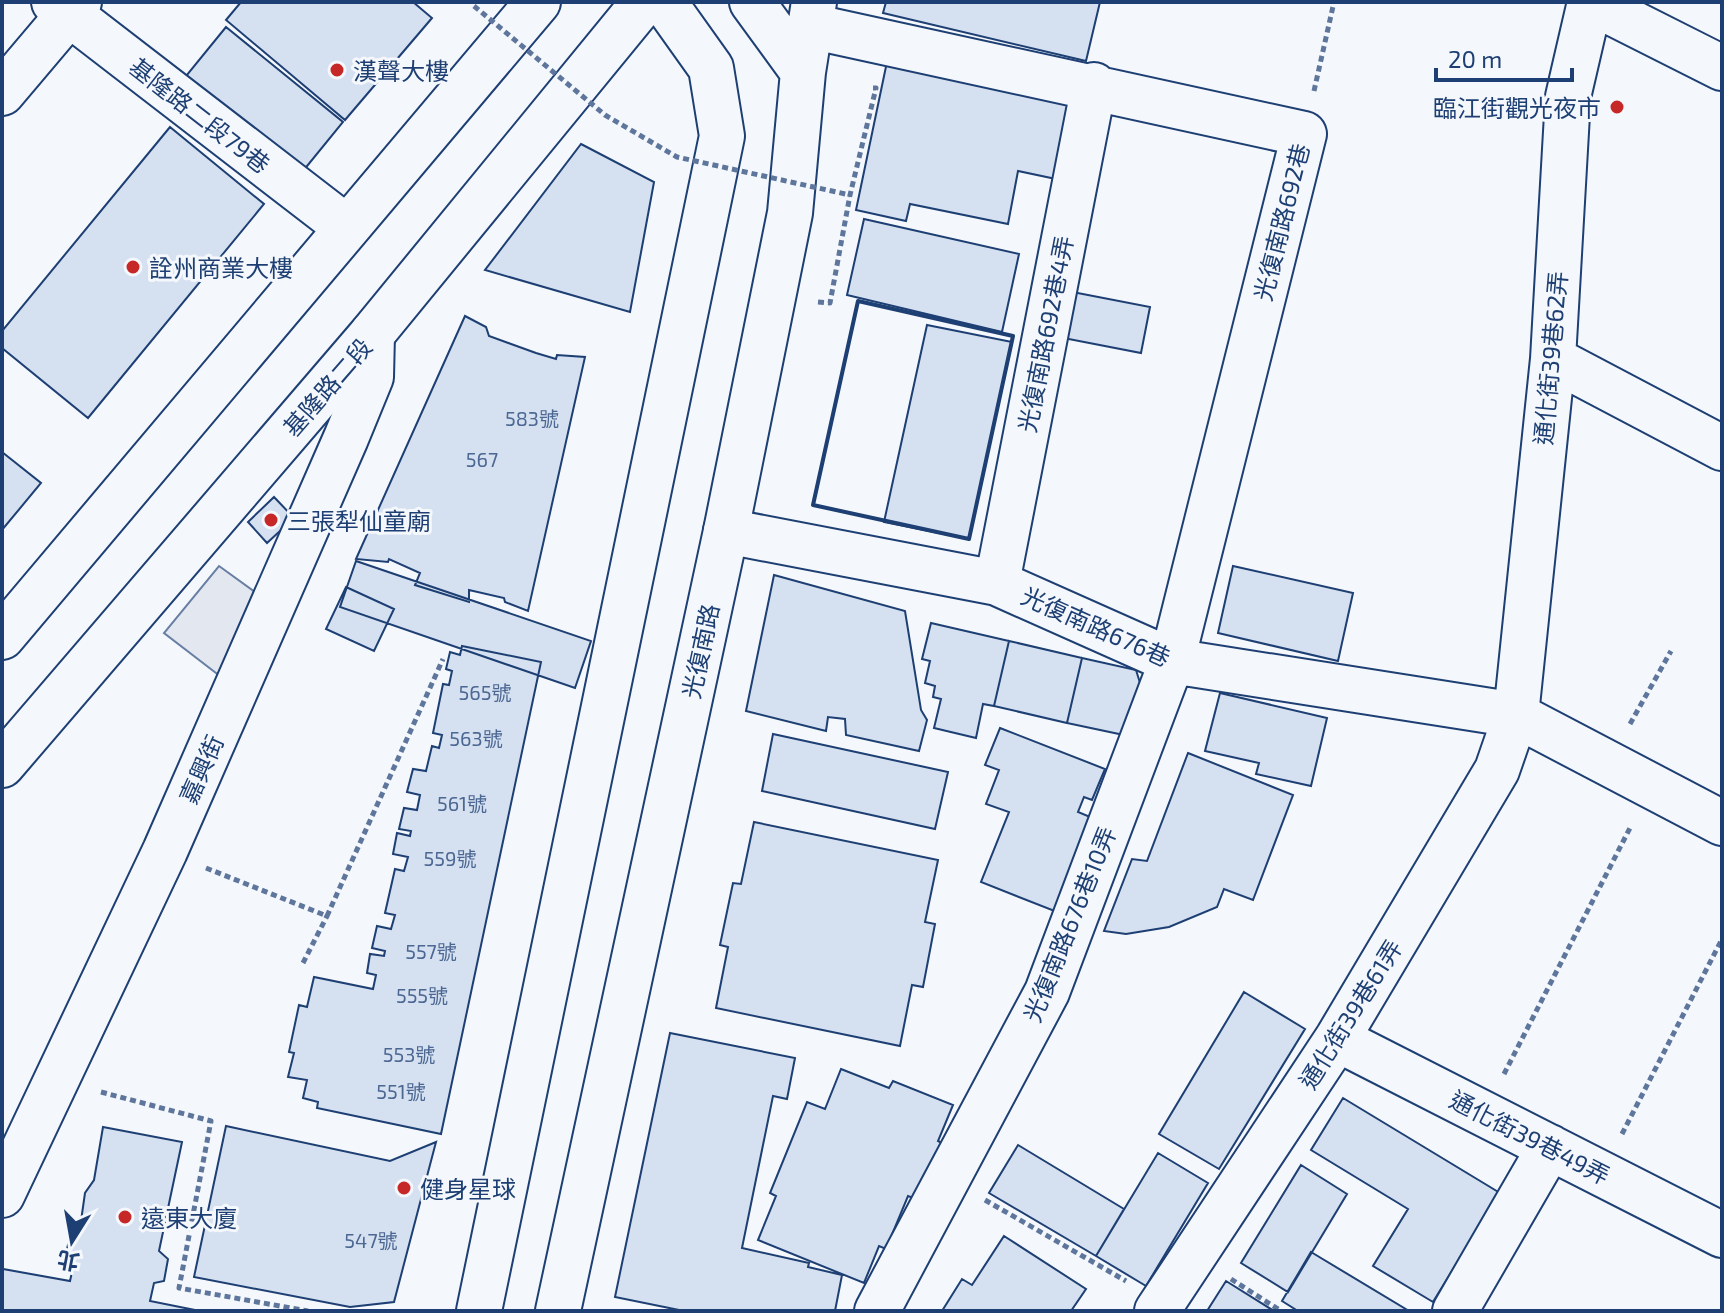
<svg xmlns="http://www.w3.org/2000/svg" width="1724" height="1313" font-family="'Exo 2','Noto Sans TC',sans-serif">
  <style>
    .parking { fill: #e3e8f0; stroke: #687fa3; stroke-width: 2 }
    .building { fill: #d5e0f0; stroke: #1d3f73; stroke-width: 2 }
    .lines { fill: none; stroke-linecap: round; stroke-linejoin: round }
    .minor-casing { stroke: #1d3f73; stroke-width: 48 }
    .major-casing { stroke: #1d3f73; stroke-width: 48 }
    .path { stroke: #5e769c; stroke-width: 5; stroke-dasharray: 6 4; stroke-linecap: butt }
    .minor { stroke: #f4f7fb; stroke-width: 44 }
    .major { stroke: #f4f7fb; stroke-width: 44 }
    .path-bridge { stroke: #5e769c; stroke-width: 5; stroke-dasharray: 6 4; stroke-linecap: butt }
    .wall { stroke: #1d3f73; stroke-width: 4 }
    .poi-dot { fill: #c62828; stroke: #f4f7fb; stroke-width: 3 }
    .labels { text-anchor: middle; dominant-baseline: central; stroke-width: 6; stroke-linejoin: round; paint-order: stroke }
    .number-label { font-size: 20px; fill: #4b6792 }
    .poi-label { font-size: 24px; fill: #1d3f73; stroke: #f4f7fb; text-anchor: start }
    .street-label { font-size: 24px; fill: #1d3f73; stroke: #f4f7fb }
  </style>
  <rect width="100%" height="100%" fill="#f4f7fb"/>
  <path class="parking" d="M 219,566 L 266,600 L 229,683 L 164,633 Z"/>
  <path class="building" d="M 241,2 L 413,2 L 432,18 L 345,120 L 226,20 Z
    M 886,2 L 1100,2 L 1086,61 L 883,13 Z
    M 226,27 L 343,122 L 303,171 L 186,76 Z
    M 888,57 L 1073,95 L 1056,179 L 1018,171 L 1008,224 L 910,204 L 906,221 L 856,210 Z
    M 170,127 L 264,204 L 88,418 L 2,348 L 2,331 Z
    M 581,144 L 654,182 L 630,312 L 485,270 Z
    M 864,219 L 1019,254 L 1002,332 L 847,295 Z
    M 1057,289 L 1150,307 L 1141,353 L 1048,335 Z
    M 465,316 L 486,327 L 489,336 L 536,353 L 556,359 L 557,355 L 585,357 L 528,611 L 505,602 L 504,598 L 469,590 L 469,602 L 415,585 L 420,573 L 389,559 L 388,562 L 356,559 Z
    M 927,325 L 1012,342 L 969,539 L 884,522 Z
    M 2,452 L 41,483 L 2,530 Z
    M 274,497 L 294,518 L 267,543 L 248,522 Z
    M 356,561 L 591,641 L 575,688 L 340,607 Z
    M 1233,566 L 1353,593 L 1338,661 L 1218,633 Z
    M 774,575 L 905,611 L 921,710 L 927,720 L 919,751 L 846,735 L 845,719 L 828,717 L 826,731 L 746,711 Z
    M 346,587 L 394,609 L 374,651 L 326,629 Z
    M 931,623 L 1009,641 L 994,706 L 983,704 L 976,738 L 934,728 L 941,699 L 933,697 L 935,686 L 925,683 L 930,661 L 922,659 Z
    M 1009,641 L 1082,658 L 1067,723 L 994,706 Z
    M 462,646 L 541,662 L 441,1134 L 317,1108 L 318,1102 L 303,1098 L 307,1080 L 288,1077 L 294,1053 L 289,1052 L 299,1005 L 307,1007 L 314,977 L 373,989 L 376,975 L 367,973 L 370,954 L 384,956 L 385,951 L 372,948 L 377,926 L 391,929 L 395,915 L 385,913 L 395,869 L 404,871 L 408,857 L 393,854 L 397,833 L 410,836 L 411,831 L 399,829 L 404,808 L 417,810 L 420,795 L 407,792 L 413,769 L 426,771 L 432,746 L 439,748 L 442,735 L 433,733 L 443,684 L 449,685 L 452,671 L 446,669 L 450,652 L 460,655 Z
    M 1082,658 L 1136,670 L 1146,702 L 1138,738 L 1067,723 Z
    M 1220,693 L 1327,718 L 1311,786 L 1256,774 L 1259,763 L 1205,751 Z
    M 1000,728 L 1105,769 L 1092,800 L 1084,797 L 1078,812 L 1095,819 L 1057,912 L 981,882 L 1009,812 L 986,804 L 999,770 L 985,765 Z
    M 773,734 L 948,772 L 935,829 L 762,791 Z
    M 1188,753 L 1293,795 L 1253,900 L 1224,889 L 1217,907 L 1169,927 L 1126,934 L 1104,931 L 1132,859 L 1147,861 Z
    M 754,822 L 938,860 L 925,922 L 935,924 L 923,987 L 912,985 L 900,1046 L 716,1008 L 728,947 L 720,945 L 733,883 L 741,884 Z
    M 1244,992 L 1305,1029 L 1219,1169 L 1159,1134 Z
    M 670,1033 L 795,1058 L 787,1099 L 773,1096 L 742,1248 L 809,1263 L 808,1267 L 842,1275 L 835,1311 L 684,1311 L 615,1297 Z
    M 841,1069 L 889,1088 L 893,1081 L 953,1105 L 938,1141 L 942,1143 L 934,1165 L 930,1164 L 916,1199 L 908,1196 L 886,1249 L 879,1246 L 864,1283 L 758,1240 L 776,1196 L 770,1193 L 807,1102 L 825,1109 Z
    M 1343,1098 L 1500,1193 L 1433,1302 L 1373,1266 L 1408,1209 L 1311,1150 Z
    M 226,1126 L 390,1161 L 436,1142 L 394,1302 L 350,1307 L 194,1277 Z
    M 103,1127 L 182,1142 L 159,1251 L 168,1259 L 164,1281 L 154,1283 L 150,1301 L 200,1311 L 2,1311 L 3,1269 L 70,1281 L 74,1263 L 64,1262 L 70,1236 L 79,1235 L 85,1193 L 94,1180 Z
    M 1018,1145 L 1124,1209 L 1096,1256 L 989,1193 Z
    M 1158,1153 L 1208,1183 L 1146,1286 L 1096,1256 Z
    M 1301,1165 L 1347,1194 L 1288,1292 L 1241,1263 Z
    M 1004,1236 L 1086,1289 L 1071,1311 L 942,1311 L 962,1279 L 972,1285 Z
    M 1311,1252 L 1409,1311 L 1298,1311 L 1282,1301 Z
    M 1226,1281 L 1274,1311 L 1207,1311 Z"/>
  <g class="lines">
    <defs>
      <path id="minor" d="M 54,2 L 346,227
        M 1591,2 L 1722,68
        M 810,26 L 1304,134 L 1172,661 L 1047,992 L 877,1311
        M 2,93 L 79,2
        M 1553,359 L 1722,448
        M 726,531 L 997,583 L 1172,661 L 1516,715 L 1722,823
        M 997,583 L 1094,85
        M 1337,1039 L 1722,1235
        M 2,1195 L 165,851 L 346,438 L 371,377 L 372,334
        M 1157,1311 L 1337,1039 L 1497,770 L 1516,715 L 1553,359 L 1568,97 L 1590,2
        M 1455,1311 L 1550,1147"/>
      <path id="major" d="M 803,72 L 814,2
        M 2,637 L 538,2
        M 2,765 L 372,334 L 644,2
        M 479,1311 L 722,136 L 711,68 L 664,2
        M 558,1311 L 726,531 L 790,213 L 803,72 L 752,2"/>
    </defs>
    <use href="#minor" class="minor-casing"/>
    <use href="#major" class="major-casing"/>
    <path class="path" d="M 1314,91 L 1334,2
      M 818,302 L 830,303 L 850,195 L 876,88 L 873,88
      M 1630,724 L 1671,651
      M 206,868 L 327,916 L 443,659
      M 303,963 L 327,916
      M 1504,1074 L 1631,826
      M 101,1092 L 211,1121 L 179,1288 L 308,1311
      M 1622,1134 L 1722,939
      M 985,1200 L 1126,1281
      M 1231,1279 L 1281,1311"/>
    <use href="#minor" class="minor"/>
    <use href="#major" class="major"/>
    <path class="path-bridge" d="M 474,6 L 605,115 L 677,157 L 850,195"/>
    <path class="wall" d="M 858,301 L 1013,336 L 969,539 L 813,505 Z"/>
  </g>
  <g class="poi-dot">
    <circle cx="337" cy="70" r="8"/>
    <circle cx="1617" cy="107" r="8"/>
    <circle cx="133" cy="267" r="8"/>
    <circle cx="271" cy="520" r="8"/>
    <circle cx="404" cy="1188" r="8"/>
    <circle cx="125" cy="1217" r="8"/>
  </g>
  <g class="labels">
    <g class="number-label">
      <text x="532" y="418">583號</text>
      <text x="482" y="459">567</text>
      <text x="485" y="692">565號</text>
      <text x="476" y="738">563號</text>
      <text x="462" y="803">561號</text>
      <text x="450" y="858">559號</text>
      <text x="431" y="951">557號</text>
      <text x="422" y="995">555號</text>
      <text x="409" y="1054">553號</text>
      <text x="401" y="1091">551號</text>
      <text x="371" y="1240">547號</text>
    </g>
    <g class="poi-label">
      <text x="353" y="70">漢聲大樓</text>
      <text x="1601" y="107" text-anchor="end">臨江街觀光夜市</text>
      <text x="149" y="267">詮州商業大樓</text>
      <text x="287" y="520">三張犁仙童廟</text>
      <text x="420" y="1188">健身星球</text>
      <text x="141" y="1217">遠東大廈</text>
    </g>
    <g class="street-label">
      <text transform="translate(200 115) rotate(38)">基隆路二段79巷</text>
      <text transform="translate(1281 222) rotate(-76)">光復南路692巷</text>
      <text transform="translate(1045 334) rotate(-79)">光復南路692巷4弄</text>
      <text transform="translate(1550 358) rotate(-85)">通化街39巷62弄</text>
      <text transform="translate(327 387) rotate(-49)">基隆路二段</text>
      <text transform="translate(1096 626) rotate(24)">光復南路676巷</text>
      <text transform="translate(700 651) rotate(-78)">光復南路</text>
      <text transform="translate(201 769) rotate(-66)">嘉興街</text>
      <text transform="translate(1069 924) rotate(-68)">光復南路676巷10弄</text>
      <text transform="translate(1350 1014) rotate(-58)">通化街39巷61弄</text>
      <text transform="translate(1530 1137) rotate(27)">通化街39巷49弄</text>
    </g>
  </g>
  <rect width="1724" height="1313" fill="none" stroke="#1d3f73" stroke-width="8"/>
  <g transform="translate(72 1241) rotate(191)" stroke="#f4f7fb" stroke-width="6" paint-order="stroke">
  <path d="M0-6L14 30L0 20L-14 30Z" fill="#1d3f73"/>
  <text y="-12" font-size="22" font-weight="bold" text-anchor="middle" fill="#1d3f73">北</text>
  </g>
  <path d="M1436 68v12h136v-12" fill="none" stroke="#1d3f73" stroke-width="4"/>
  <text x="1448" y="68" font-size="24" fill="#1d3f73" stroke="#f4f7fb" stroke-width="6" paint-order="stroke">20 m</text>
</svg>
